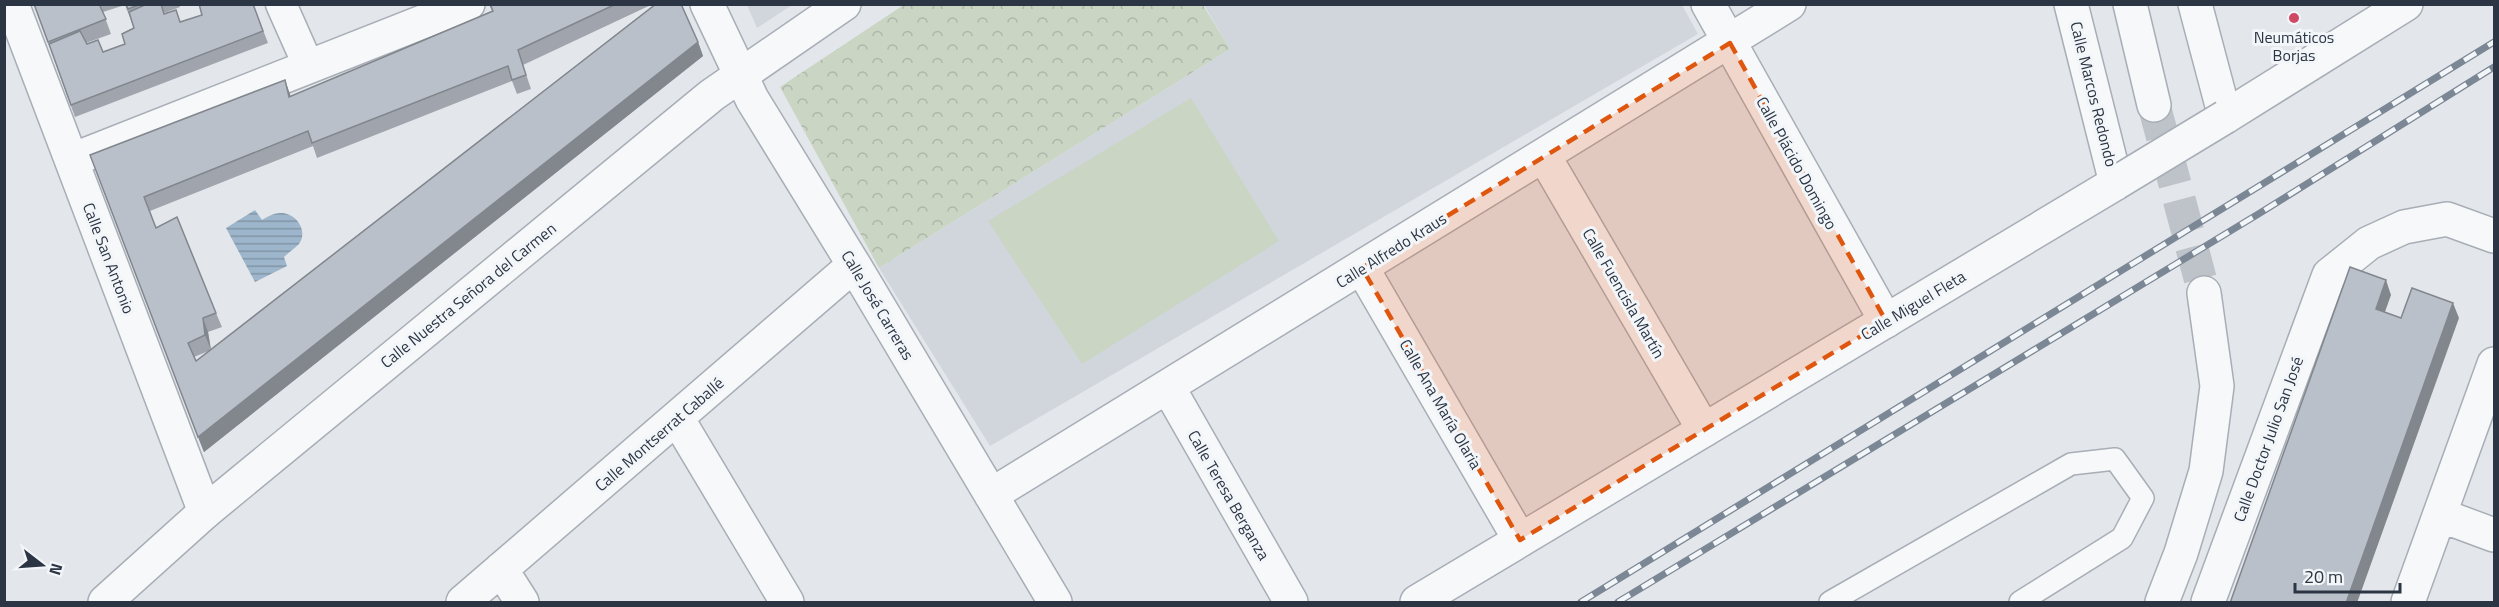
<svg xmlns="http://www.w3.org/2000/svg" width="2499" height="607" font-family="'Titillium Web',sans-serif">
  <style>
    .built { fill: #d1d6dd }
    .grass { fill: #cad5c4 }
    .forest { fill: url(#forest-crowns) }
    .water { fill: url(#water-rules) }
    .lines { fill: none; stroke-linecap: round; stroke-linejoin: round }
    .tertiary-tunnel { stroke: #bec3ca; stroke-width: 33; stroke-dasharray: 33 16; stroke-linecap: butt }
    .service-casing { stroke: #a8aeb6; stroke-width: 24 }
    .pedestrian-casing { stroke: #a8aeb6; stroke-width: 33 }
    .minor-casing { stroke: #a8aeb6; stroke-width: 36 }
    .tertiary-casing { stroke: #a8aeb6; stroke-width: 36 }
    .service { stroke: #f6f8fa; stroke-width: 21 }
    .pedestrian { stroke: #f6f8fa; stroke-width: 30 }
    .minor { stroke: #f6f8fa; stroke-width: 33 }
    .tertiary { stroke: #f6f8fa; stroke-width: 33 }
    .rail-casing { stroke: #7c8795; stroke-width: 7 }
    .rail { stroke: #f3f6f9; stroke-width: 4.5; stroke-dasharray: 14; stroke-linecap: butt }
    .tertiary-bridge-casing { stroke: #a8aeb6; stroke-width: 36; stroke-linecap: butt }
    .tertiary-bridge { stroke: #f6f8fa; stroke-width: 33 }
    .wall { fill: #a0a5ad; fill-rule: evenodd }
    .shaded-wall { fill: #82868d }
    .building { fill: #bac0c9; stroke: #82868d; stroke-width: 1.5 }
    .marked { fill: #df570f; fill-opacity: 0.2; stroke: #df570f; stroke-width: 4.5; stroke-dasharray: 12 8; stroke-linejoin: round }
    .poi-dot { fill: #d04964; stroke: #f3f6f9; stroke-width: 2 }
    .labels { text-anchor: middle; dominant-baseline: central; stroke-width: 6; stroke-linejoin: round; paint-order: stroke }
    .poi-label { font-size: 16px; fill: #2b3544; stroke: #f3f6f9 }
    .street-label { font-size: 16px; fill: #2b3544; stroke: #f3f6f9 }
  </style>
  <defs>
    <pattern id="forest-crowns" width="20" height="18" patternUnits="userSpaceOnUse" patternTransform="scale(1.5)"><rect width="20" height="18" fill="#cad5c4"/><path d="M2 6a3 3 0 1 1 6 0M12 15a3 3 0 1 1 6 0" fill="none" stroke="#aeb7aa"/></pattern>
    <pattern id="water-rules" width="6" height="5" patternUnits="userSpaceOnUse" patternTransform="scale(1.5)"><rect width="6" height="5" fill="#9eb6cb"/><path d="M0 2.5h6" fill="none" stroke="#8195a6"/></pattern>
  </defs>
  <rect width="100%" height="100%" fill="#e3e7ec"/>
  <path class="built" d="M 747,5 L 792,5 L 757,28 Z
    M 1204,5 L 1682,5 L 1698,34 L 990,446 L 879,268 L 1230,49 Z"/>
  <path class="grass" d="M 1191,98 L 1279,241 L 1082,364 L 988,221 Z"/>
  <path class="forest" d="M 905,4 L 1203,5 L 1230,49 L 879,268 L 780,87 Z"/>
  <path class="water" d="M 255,210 L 262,220 C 267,217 273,213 280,213 C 295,212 309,230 299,244 C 295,248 288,253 284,257 L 287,266 L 255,282 L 226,228 Z"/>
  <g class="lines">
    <path class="tertiary-tunnel" d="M 2154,105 L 2204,293"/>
    <defs>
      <path id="service" d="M 1830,602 L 2071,464 L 2115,459 L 2143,498 L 2122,538 L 2020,602"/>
      <path id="pedestrian" d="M 281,4 L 309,67"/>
      <path id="minor" d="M 12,4 L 205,512
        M 707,4 L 752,99 L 854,265 L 1055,602
        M 1708,4 L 1886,321
        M 2071,4 L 2116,183
        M 2195,4 L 2225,117
        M 1544,156 L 1704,430
        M 72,160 L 468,4
        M 1362,268 L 1520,540
        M 1168,387 L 1291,602
        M 677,418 L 787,602
        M 991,495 L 1789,4
        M 2440,515 L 2494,535
        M 501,569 L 522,602
        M 463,602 L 854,265
        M 2208,602 L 2329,275 L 2369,243 L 2404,227 L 2447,219 L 2494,236
        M 2408,602 L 2494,364"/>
      <path id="tertiary" d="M 2130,4 L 2154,105
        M 2225,117 L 2406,4
        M 105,602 L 205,512 L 712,95 L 844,4
        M 1417,602 L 2116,183
        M 2162,602 L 2181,553 L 2206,471 L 2217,386 L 2204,293"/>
    </defs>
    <use href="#service" class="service-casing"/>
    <use href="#pedestrian" class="pedestrian-casing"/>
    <use href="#minor" class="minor-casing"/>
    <use href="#tertiary" class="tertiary-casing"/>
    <use href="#service" class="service"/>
    <use href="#pedestrian" class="pedestrian"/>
    <use href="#minor" class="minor"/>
    <use href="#tertiary" class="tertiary"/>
    <defs>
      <path id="rail" d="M 1581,602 L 2494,42
        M 1618,602 L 2260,213 L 2494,67"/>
    </defs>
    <use href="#rail" class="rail-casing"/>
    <use href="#rail" class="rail"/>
    <defs>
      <path id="tertiary-bridge" d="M 2116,183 L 2225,117"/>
    </defs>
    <use href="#tertiary-bridge" class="tertiary-bridge-casing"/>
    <use href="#tertiary-bridge" class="tertiary-bridge"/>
  </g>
  <path class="wall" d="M 34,4 L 179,4 L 180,7 L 164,13 L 181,22 L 253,4 L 268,43 L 75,117 ZM 125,5 L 134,28 L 125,44 L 103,52 L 87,44 L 86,43 L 111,34 L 103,12 Z
    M 489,4 L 653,4 L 523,65 L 531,89 L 517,94 L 512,81 L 317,158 L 313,146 L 150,211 L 156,228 L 216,313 L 222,327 L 208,332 L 211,350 L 194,357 L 196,361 L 655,4 L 681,4 L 698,42 L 703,56 L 204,452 L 90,155 L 291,96 L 492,11 Z"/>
  <path class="shaded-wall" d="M 698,42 L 703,56 L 204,452 L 198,437 Z
    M 285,80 L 290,94 L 294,112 L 289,97 Z
    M 2386,280 L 2391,295 L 2381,323 L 2376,309 Z
    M 2453,303 L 2459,318 L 2357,603 L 2346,603 Z
    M 203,318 L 208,332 L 211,350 L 205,335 Z"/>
  <path class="building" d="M 34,4 L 99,4 L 106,19 L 48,42 Z
    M 126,4 L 141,4 L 128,9 Z
    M 147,4 L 161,4 L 164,14 L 176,10 L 180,22 L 202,15 L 199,4 L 253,4 L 263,31 L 71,105 L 49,44 L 80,31 L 87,44 L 98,40 L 103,52 L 125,44 L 122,34 L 134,28 L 129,12 Z
    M 490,4 L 616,4 L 518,50 L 526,75 L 512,80 L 508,66 L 312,143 L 308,131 L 144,197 L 156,228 L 177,217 L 216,313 L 203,318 L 205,335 L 188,343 L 196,361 L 656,4 L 681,4 L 698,42 L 198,437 L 90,155 L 285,80 L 289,97 L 493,11 Z
    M 2350,267 L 2386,280 L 2376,309 L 2401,318 L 2412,288 L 2453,303 L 2346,603 L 2230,603 Z"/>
  <path class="marked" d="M 1730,43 L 1886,321 L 1520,540 L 1362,268 Z"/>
  <circle class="poi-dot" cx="2294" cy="18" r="6"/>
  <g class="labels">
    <g class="poi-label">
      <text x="2294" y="37">Neumáticos<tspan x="2294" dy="18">Borjas</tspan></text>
    </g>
    <g class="street-label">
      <text transform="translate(2094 94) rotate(76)">Calle Marcos Redondo</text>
      <text transform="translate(1797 163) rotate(61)">Calle Plácido Domingo</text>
      <text transform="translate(1391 250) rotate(-32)">Calle Alfredo Kraus</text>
      <text transform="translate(109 258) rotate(69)">Calle San Antonio</text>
      <text transform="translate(1624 293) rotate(60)">Calle Fuencisla Martín</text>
      <text transform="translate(468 295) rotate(-39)">Calle Nuestra Señora del Carmen</text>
      <text transform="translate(878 305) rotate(59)">Calle José Carreras</text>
      <text transform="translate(1913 305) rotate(-31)">Calle Miguel Fleta</text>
      <text transform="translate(1441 404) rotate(60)">Calle Ana María Olaria</text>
      <text transform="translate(659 434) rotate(-41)">Calle Montserrat Caballé</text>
      <text transform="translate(2268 439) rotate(-70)">Calle Doctor Julio San José</text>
      <text transform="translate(1229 495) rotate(60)">Calle Teresa Berganza</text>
    </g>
  </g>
  <rect width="2499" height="607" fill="none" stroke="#2b3544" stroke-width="12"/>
  <g transform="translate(42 565) rotate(107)" stroke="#f3f6f9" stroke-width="4.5" paint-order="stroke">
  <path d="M0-4.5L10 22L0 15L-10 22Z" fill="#2b3544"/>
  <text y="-9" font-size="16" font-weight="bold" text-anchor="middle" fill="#2b3544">N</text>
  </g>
  <path d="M2295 583v9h105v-9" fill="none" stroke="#2b3544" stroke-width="3"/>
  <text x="2304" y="583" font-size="18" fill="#2b3544" stroke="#f3f6f9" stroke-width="4.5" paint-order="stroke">20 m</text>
</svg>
